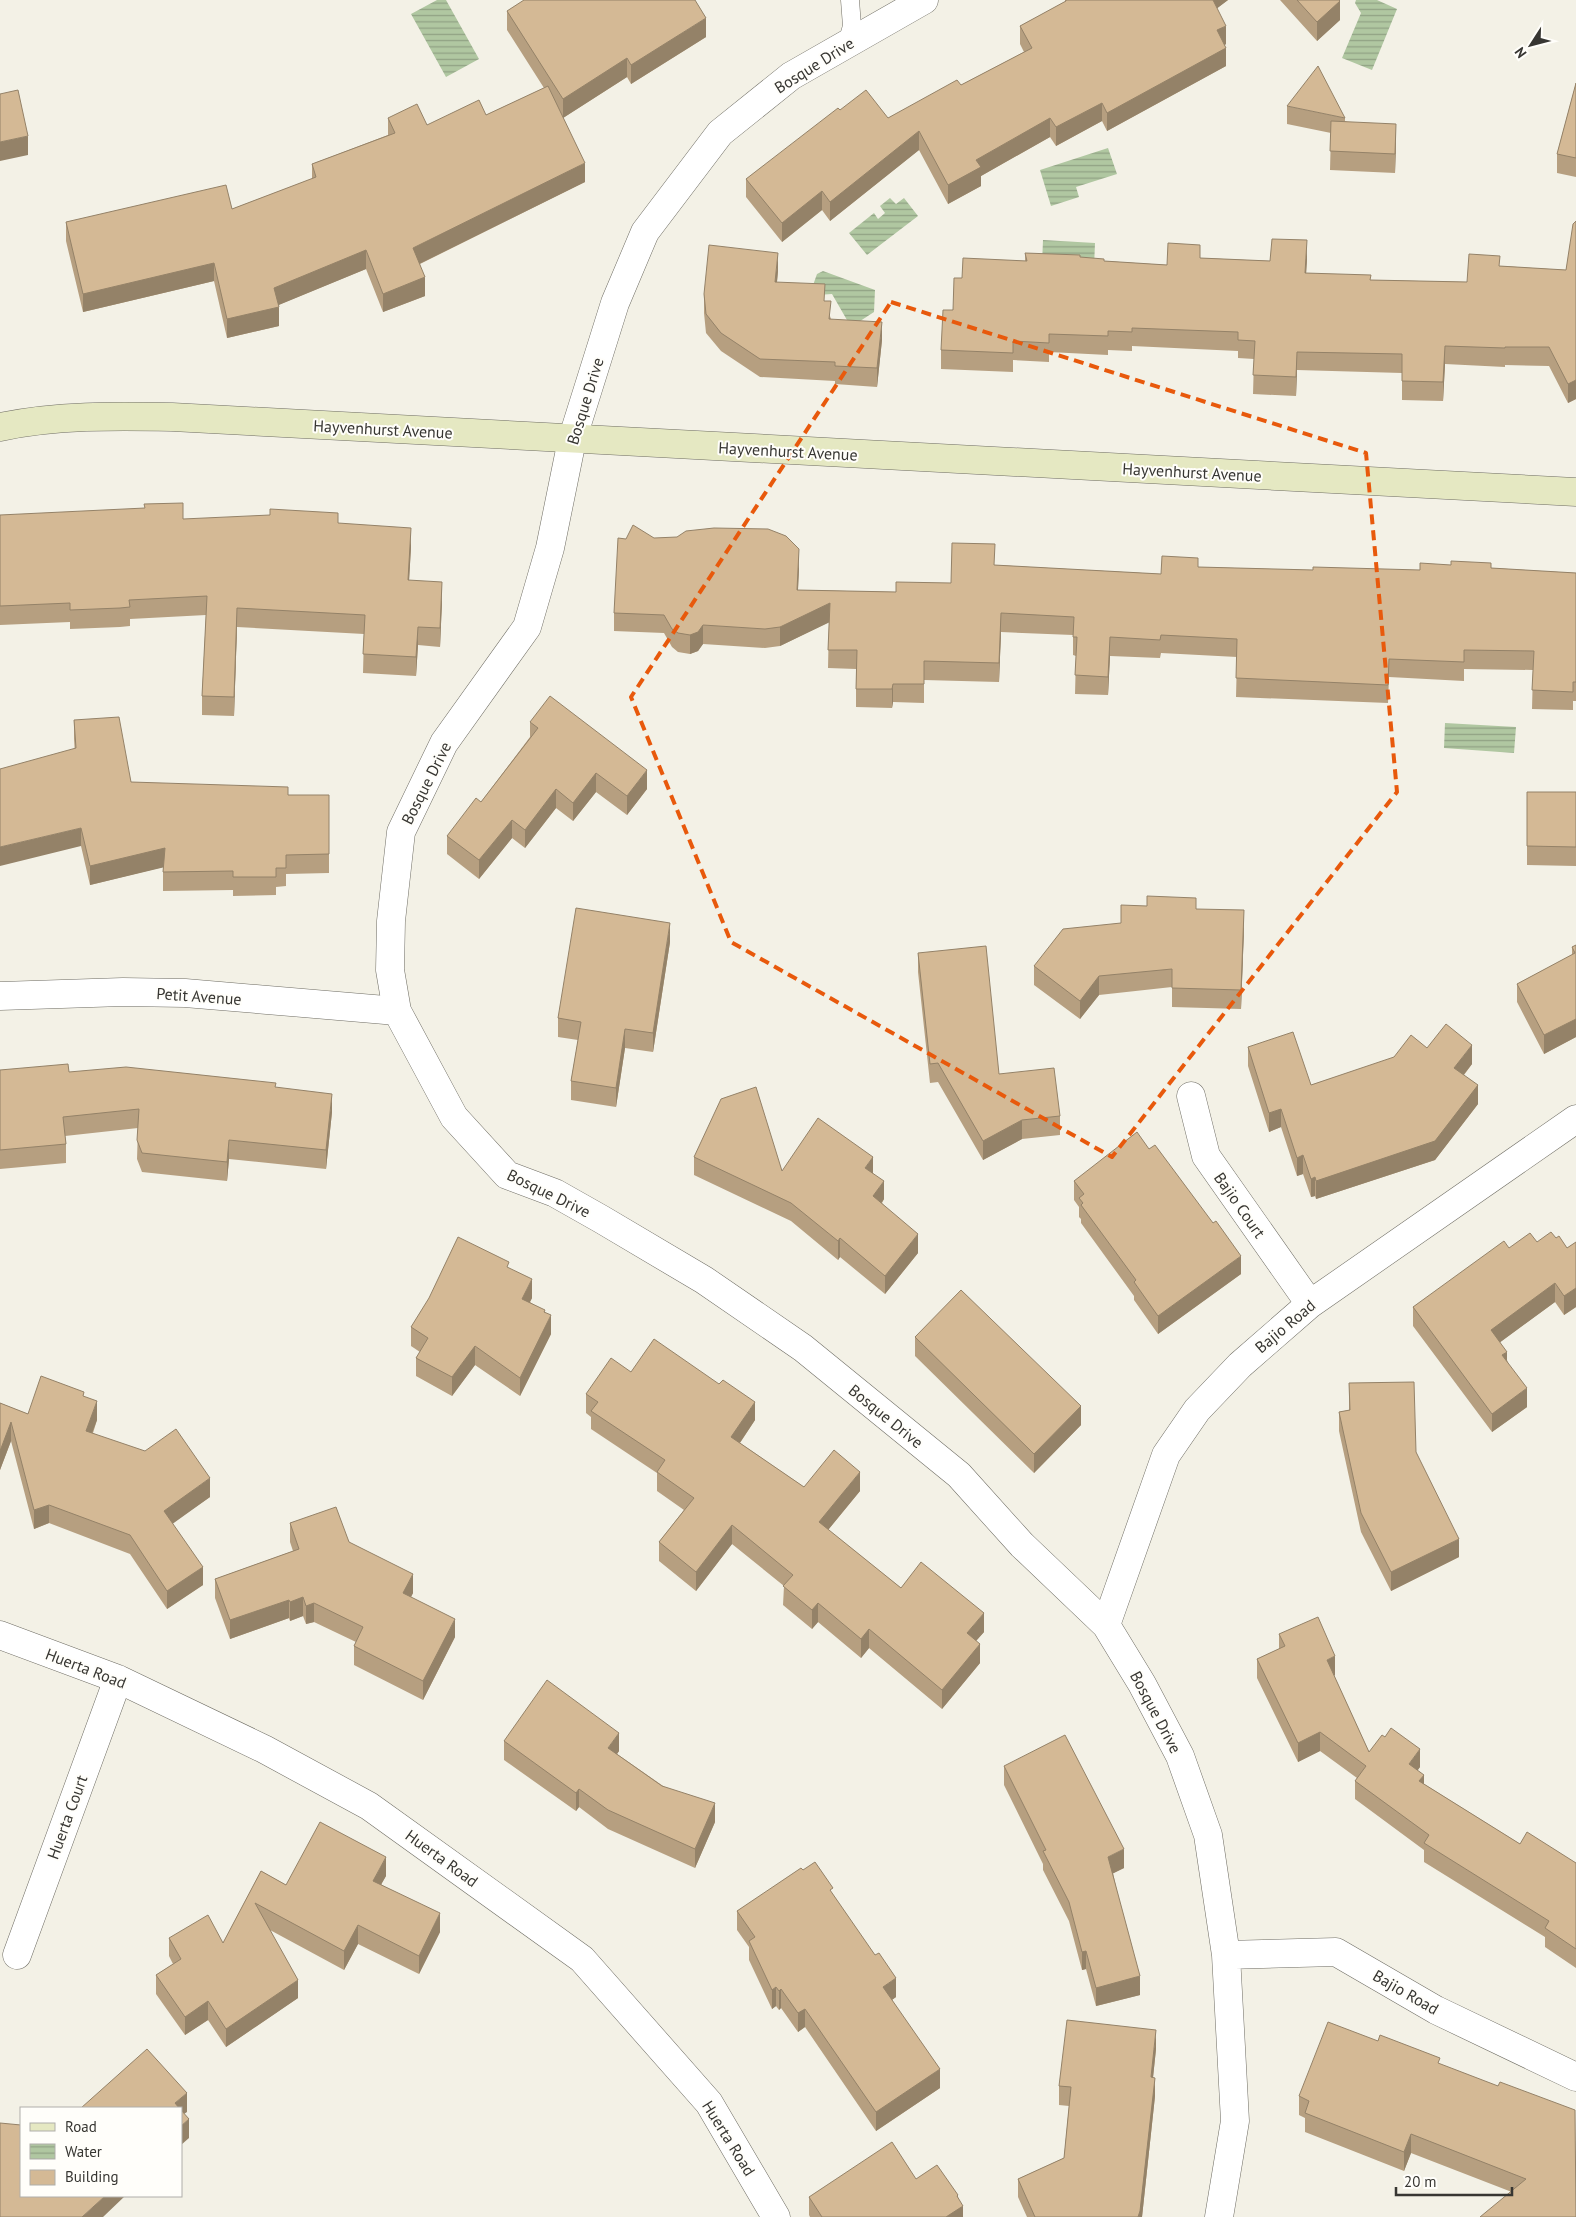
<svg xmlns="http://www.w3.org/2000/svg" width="1576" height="2217" font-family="'PT Sans',sans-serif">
<defs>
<pattern id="water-rules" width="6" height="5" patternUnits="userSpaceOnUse" patternTransform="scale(1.25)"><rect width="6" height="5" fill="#b0c7a1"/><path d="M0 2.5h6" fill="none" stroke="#90a284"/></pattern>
</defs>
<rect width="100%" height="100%" fill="#f3f1e6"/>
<path fill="url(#water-rules)" d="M437,0H446L479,59L446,77L411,14Z
M1356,0H1377L1397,9L1372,70L1342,58L1361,13L1355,3Z
M1108,148L1117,174L1076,187L1079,197L1051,206L1040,170Z
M890,198L896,204L904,198L918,216L867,255L849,233L874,213L878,219L885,213L880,206Z
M1043,240L1095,243L1094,268L1042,264Z
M823,271L875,290L874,312L851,327L832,294L817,295L812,288L817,274Z
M1445,723L1516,727L1514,753L1444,748Z"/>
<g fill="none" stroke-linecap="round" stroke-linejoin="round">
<g stroke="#6f6d64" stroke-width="19">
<path id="service" d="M847,44L852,26L850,0"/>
</g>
<g stroke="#6f6d64" stroke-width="29">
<path id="minor" d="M924,0L791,76L720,133L645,232L615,303L572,440L550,548L527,627L444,743L401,832L391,921L390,970L397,1011L454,1117L507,1175L555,1193L601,1219L704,1280L803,1348L959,1475L1022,1545L1106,1625L1142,1684L1180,1756L1208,1835L1226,1955L1235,2121L1219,2217
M0,996L123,992L185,993L397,1011
M1191,1096L1206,1156L1310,1304
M1106,1625L1166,1455L1197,1410L1240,1365L1310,1304L1576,1119
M0,1635L118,1679L264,1749L369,1806L582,1959L709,2103L776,2217
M17,1955L118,1679
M1226,1955L1336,1952L1436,2010L1576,2077"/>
</g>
<g stroke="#6f6d64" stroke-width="29">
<path id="secondary" d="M0,427C57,415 114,416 172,417L1576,492"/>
</g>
<use href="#service" stroke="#fff" stroke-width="18"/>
<use href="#minor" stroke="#fff" stroke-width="28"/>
<use href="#secondary" stroke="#e5e8c2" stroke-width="28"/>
</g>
<path fill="#b69f80" d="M1065,0H1228L1217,8L1226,44L1225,45L1226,66L1107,131L1102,121L1056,146L1050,137L981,176V186L948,204L919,150L830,221L822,210L782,242L746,197V179L840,110L888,118L961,85L1024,52L1020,44V26L1065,2Z
M1280,0H1339L1340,20L1317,41Z
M507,11L706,37L631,84L627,77L563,118L585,182L420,264L425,296L383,312L366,269L278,305L279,326L227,338L214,281L83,312L66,241V222L232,209L312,179V164L388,135V118L427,125L486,115L544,88L507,30Z
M1576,83V177L1557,173V154Z
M1287,106L1345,118V121L1396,143L1395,173L1330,170L1331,133L1287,124Z
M1576,221V399L1568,403L1549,366L1505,365V367L1445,364L1443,401L1402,400V373L1297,370L1296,396L1253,394L1254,359L1238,358V351L1132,346V351L1108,350V355L1049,352V362L1013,360V372L941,369V350L962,278L1025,261V253L1080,257L1104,261L1167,265L1200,258L1270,261L1307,259L1306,273L1371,280L1467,282L1500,266L1566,270Z
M778,271L777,282L825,301L831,319L882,340L877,387L835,384V381L760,377L721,351L706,333L704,313V294Z
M0,515L338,523L411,547L409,580L442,601L440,647L418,645L416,676L363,673L364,634L237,627L234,716L202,715V696L206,615L130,619V626L120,627L70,629V622L0,625Z
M654,538L799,568L798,590L896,592L951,583L995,565L1161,574L1198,567L1313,570H1420L1491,568L1576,573V701H1573V710L1532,709L1533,670L1464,669V681L1389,677L1388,703L1236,697L1237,657L1161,653L1160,658L1110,656L1108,695L1075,694L1076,656L1073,655V635L1001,632L999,682L924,680V703L893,702L892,708L856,707V669L828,668L829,622L780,646L765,648L703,644L698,651L690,654L678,652L672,647L664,633L614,631V613L626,539Z
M74,720L131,782L288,795H329V873L286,874V886L276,887V895L233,896V890L163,891V867L90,885L81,846L74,739Z
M530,722L647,789L627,815L596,792L573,821L556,808L525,848L512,838L479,879L447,854V836L481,802L530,737Z
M1527,792H1576V866L1527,865Z
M1196,909L1244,928L1241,1009L1172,1007V987L1099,995L1080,1019L1034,985V966L1121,923Z
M670,942L653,1052L625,1048L616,1107L571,1100V1081L578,1040L558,1037V1018Z
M1576,945V1037L1544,1054L1517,1002V984L1572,955V947Z
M918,953L999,1074L1060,1116V1135L1022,1139L983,1160L938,1082L930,1083L918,972Z
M1248,1047L1311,1085L1427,1048L1472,1064L1464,1075L1478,1104L1435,1160L1316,1199L1315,1196L1311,1197L1303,1174L1297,1176L1281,1127L1269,1132L1248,1066Z
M0,1070L69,1072L276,1088L332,1112L326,1169L229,1159L227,1181L142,1172L137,1159L138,1128L65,1136L66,1144V1163L0,1169Z
M1149,1149L1241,1274L1158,1334L1134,1300V1296L1081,1223V1219L1079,1217V1207L1074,1200V1181Z
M694,1157L782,1171L873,1173L884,1199L882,1203L918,1253L885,1294L840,1257L838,1260L791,1221L694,1175Z
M1556,1238L1567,1248L1576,1242V1307L1564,1315L1555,1302L1500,1342L1507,1360L1527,1407L1492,1432L1413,1326V1307L1509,1248Z
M509,1268L532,1298L530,1302L545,1313L551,1334L520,1396L475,1365L452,1396L416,1376V1358L420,1352L411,1346V1327Z
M915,1337L1081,1425L1034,1473L915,1356Z
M631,1372L755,1420L740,1443L804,1487L860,1491L828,1530L901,1588L984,1632L976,1641L980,1663L942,1709L869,1648L861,1658L818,1622L812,1629L783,1605L784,1586L732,1544L696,1591L659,1561V1542L684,1510L657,1491V1473L591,1429V1417L586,1413V1394Z
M1349,1383L1416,1452L1459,1557L1391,1591L1361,1532L1339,1431V1412L1349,1410Z
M84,1397L97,1420L93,1433L210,1497L172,1523L203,1585L167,1609L130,1554L49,1523L34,1529L11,1441L0,1470V1403L28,1414Z
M290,1523L349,1542L413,1593L411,1597L455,1637L423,1700L354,1665V1646L356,1642L314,1622L306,1624L303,1616L290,1621L289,1618L230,1639L215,1598V1579L293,1551L290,1542Z
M1279,1634L1335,1675L1334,1676L1369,1752L1420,1767L1417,1770L1424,1784L1520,1844L1576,1863V1968L1545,1947V1937L1424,1862V1850L1355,1799V1781L1357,1778L1320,1751L1298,1762L1257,1678V1659L1279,1649Z
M504,1741L619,1751L617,1754L715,1822L695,1868L608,1829L579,1807L576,1811L504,1760Z
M1004,1766L1124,1868L1113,1873L1140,1995L1096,2006L1086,1969L1082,1970L1069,1921L1043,1870V1864L1004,1785Z
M803,1870L833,1895L896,1997L892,2000L940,2088L876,2131L805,2027L798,2032L781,2008L779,2010L776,2006L772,2009L749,1960V1947L737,1930V1911Z
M261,1871L286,1885L386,1876L381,1884L440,1932L419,1974L358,1944L344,1970L270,1930L298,1998L226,2047L208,2020L185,2035L156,1994V1975L173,1964L169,1956V1938L223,1943Z
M1156,2049L1153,2078L1155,2096L1142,2217H1027L1018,2197V2179L1064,2158L1069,2106L1059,2105V2086Z
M1440,2064L1576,2217L1411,2153L1404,2171L1305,2132V2118L1299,2115V2096Z
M916,2179L958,2198L963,2217H810L809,2215V2197Z"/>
<path fill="#948268" d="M1211,0H1228L1211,13Z
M1340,1V20L1317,41V22Z
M706,18V37L631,84V65Z
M1226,26V44L1217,49V30Z
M1226,48V66L1107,131V113Z
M627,58V77L563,118V99Z
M1102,103V121L1056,146V127Z
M1050,118V137L981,176V186L948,204V185L976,160Z
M1396,124V143L1395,173V154Z
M919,131V150L830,221V202Z
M28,136V155L0,161V142Z
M585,163V182L413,267V248Z
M822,191V210L782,242V223Z
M1307,240V259L1305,292V273Z
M366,250V269L274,307V288Z
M778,253V271L775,301V282Z
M214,263V281L83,312V294Z
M425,277V296L383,312V294Z
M279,307V326L227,338V319Z
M882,322V340L877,387V368Z
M1445,346V364L1443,401V382Z
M1297,352V370L1296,396V377Z
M1576,380V399L1568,403V384Z
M411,528V547L408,599V580Z
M799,549V568L797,609V590Z
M442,582V601L440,647V628Z
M830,603V622L780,646V627Z
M237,608V627L234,716V697Z
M1001,613V632L999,682V663Z
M703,625V644L698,651L690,654V635Z
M418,627V645L416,676V657Z
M1110,637V656L1108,695V677Z
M893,684V702L892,708V689Z
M647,770V789L627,815V796Z
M596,773V792L573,821V803Z
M556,789V808L525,848V830Z
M512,820V838L479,879V860Z
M81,828V846L0,866V847Z
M165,848V867L90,885V866Z
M1244,910V928L1241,1009V990Z
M670,923V942L653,1052V1033Z
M1099,976V995L1080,1019V1001Z
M1576,1019V1037L1544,1054V1035Z
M625,1029V1048L616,1107V1088Z
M1472,1045V1064L1454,1087V1068Z
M1478,1085V1104L1435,1160L1316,1199V1181Z
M332,1094V1112L326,1169V1150Z
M1281,1109V1127L1269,1132V1113Z
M1022,1120V1139L983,1160V1141Z
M229,1140V1159L227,1181V1162Z
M1303,1155V1174L1297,1176V1158Z
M873,1157V1175L865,1168Z
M1315,1177V1196L1311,1197V1179Z
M884,1181V1199L873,1215V1196Z
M918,1234V1253L885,1294V1276Z
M840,1238V1257L838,1260V1241Z
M1241,1256V1274L1158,1334V1316Z
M532,1279V1298L522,1317V1299Z
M1555,1283V1302L1491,1349V1330Z
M1576,1288V1307L1564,1315V1296Z
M545,1310V1327L551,1315V1334L520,1396V1378Z
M475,1346V1365L452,1396V1377Z
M1507,1352V1370L1502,1355Z
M1527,1388V1407L1492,1432V1414Z
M97,1401V1420L86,1449V1431Z
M755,1402V1420L731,1456V1437Z
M1081,1406V1425L1034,1473V1454Z
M11,1422V1441L0,1470V1451Z
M860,1472V1491L819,1541V1522Z
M210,1478V1497L164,1530V1511Z
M49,1505V1523L34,1529V1510Z
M732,1525V1544L696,1591V1572Z
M1459,1539V1557L1391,1591V1572Z
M203,1567V1585L167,1609V1591Z
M413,1574V1593L403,1612V1593Z
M303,1597V1616L290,1621V1602Z
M289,1600V1618L230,1639V1620Z
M314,1603V1622L306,1624V1606Z
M818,1603V1622L812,1629V1610Z
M984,1613V1632L967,1651V1633Z
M455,1619V1637L423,1700V1681Z
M869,1629V1648L861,1658V1639Z
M980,1644V1663L942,1709V1690Z
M1335,1656V1675L1327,1679V1660Z
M1320,1732V1751L1298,1762V1743Z
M619,1733V1751L608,1767V1748Z
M1420,1749V1767L1409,1783V1764Z
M1424,1775V1794L1419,1781Z
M579,1789V1807L576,1811V1793Z
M715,1803V1822L695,1868V1849Z
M1124,1849V1868L1108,1876V1857Z
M386,1857V1876L373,1899V1881Z
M440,1913V1932L419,1974V1956Z
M358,1925V1944L344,1970V1951Z
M1086,1951V1969L1082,1970V1952Z
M1140,1976V1995L1096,2006V1988Z
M896,1978V1997L883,2006V1987Z
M298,1980V1998L226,2047V2029Z
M776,1987V2006L772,2009V1990Z
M781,1989V2008L779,2010V1991Z
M208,2001V2020L185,2035V2017Z
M805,2009V2027L798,2032V2013Z
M1156,2030V2049L1151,2096V2077Z
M940,2069V2088L876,2131V2112Z
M1155,2078V2096L1142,2217H1138Z
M187,2093V2112L181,2116V2108H175V2103Z
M189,2119V2138L181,2145V2126Z
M1411,2134V2153L1404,2171V2152Z
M958,2195V2209L963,2206V2217H946L957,2196Z
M105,2196H125L103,2217H82Z"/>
<path fill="#d4b995" stroke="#948268" d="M524,0H695L706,18L631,65L627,58L563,99L507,11Z
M1066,0H1213L1226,26L1217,30L1226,48L1107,113L1102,103L1056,127L1050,118L976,160L981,167L948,185L919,131L830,202L822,191L782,223L746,179L838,108L840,110L866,90L888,118L957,80L961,85L1032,48L1020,26L1066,1Z
M1297,0H1339L1340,1L1317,22Z
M1318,66L1345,118L1287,106Z
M1576,83V158L1557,154Z
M548,86L585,163L413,248L425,277L383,294L366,250L274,288L279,307L227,319L214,263L83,294L66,222L226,185L232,209L316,177L312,164L395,133L388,118L417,104L427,125L479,100L486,115Z
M18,90L28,136L0,142V94Z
M1331,121L1396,124L1395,154L1330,151Z
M1576,221V380L1568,384L1549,347H1505V348L1445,346L1443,382L1402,381V354L1297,352L1296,377L1253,375L1255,341L1238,340V332L1132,328V332L1108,331V336L1049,334V343L1013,341V353L941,350L943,310H953L954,278H962L963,258L1027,261L1025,253L1080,255V257L1104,259V261L1167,265L1168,243L1200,245V258L1270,261L1272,239L1307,240L1305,273L1371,275L1370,280L1467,282L1469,254L1500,256L1499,266L1566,270L1573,224Z
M709,245L778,253L775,282L825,284L824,301H831L829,319L882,322L877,368L835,366V362L760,359L721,333L706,314L704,294Z
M183,503V519L270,515V509L338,513V523L411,528L408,580L442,582L440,628L418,627L416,657L363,654L365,615L237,608L234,697L202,696L207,596L129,600L130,607L120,608L70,610V603L0,606V515L145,508L144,504Z
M633,525L654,538L677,537L686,531L714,528L768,529L786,536L799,549L797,590L896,592V582L951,583L952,543L995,544L994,565L1161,574L1162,556L1198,558V567L1313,570V567L1420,570V563L1451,565V561L1491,563V568L1576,573V682H1573V692L1532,690L1534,651L1464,650V662L1389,659L1388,685L1236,678L1237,639L1161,635L1160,640L1110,637L1108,677L1075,675L1077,637H1073L1074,617L1001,613L999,663L924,661V684H893L892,689H856L857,650H828L830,603L780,627L765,629L703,625L698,632L690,635L678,633L672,629L664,615L614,613L618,538L626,539Z
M550,696L647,770L627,796L596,773L573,803L556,789L525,830L512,820L479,860L447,836L476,798L481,802L538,728L530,722Z
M119,717L131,782L288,787V795H329V854L286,855V868H276V877H233V871L163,872L165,848L90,866L81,828L0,847V769L76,748L74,720Z
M1527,792H1576V847L1527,846Z
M1147,896L1196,898V909L1244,910L1241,990L1172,988V969L1099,976L1080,1001L1034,966L1063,929L1121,923V905L1147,906Z
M576,908L670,923L653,1033L625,1029L616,1088L571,1081L581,1022L558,1018Z
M1576,945V1019L1544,1035L1517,984L1575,953L1572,947Z
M986,946L999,1074L1054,1068L1060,1116L1022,1120L983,1141L938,1063L930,1064L918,953Z
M1446,1024L1472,1045L1454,1068L1478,1085L1435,1141L1316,1181L1315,1177L1311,1179L1303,1155L1297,1158L1281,1109L1269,1113L1248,1047L1293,1032L1311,1085L1394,1057L1411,1035L1427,1048Z
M68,1064L69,1072L126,1067L276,1083L275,1087L332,1094L326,1150L229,1140L227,1162L142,1153L137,1140L139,1109L63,1117L66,1144L0,1150V1070Z
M756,1087L782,1171L818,1118L873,1157L865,1168L884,1181L873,1196L918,1234L885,1276L840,1238L838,1241L791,1203L694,1157L721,1099Z
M1137,1132L1149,1149L1155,1145L1213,1223L1216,1221L1241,1256L1158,1316L1134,1282L1136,1280L1081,1205L1083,1203L1079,1198L1084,1194L1074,1181Z
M1551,1232L1556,1238L1559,1236L1567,1248L1576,1242V1288L1564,1296L1555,1283L1491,1330L1507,1352L1502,1355L1527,1388L1492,1414L1413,1307L1504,1241L1509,1248L1530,1233L1537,1242Z
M458,1237L509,1262L507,1267L532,1279L522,1299L545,1310L544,1312L551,1315L520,1378L475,1346L452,1377L416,1358L428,1338L411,1327L429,1298Z
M961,1290L1081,1406L1034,1454L915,1337Z
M654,1339L719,1384L723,1380L755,1402L731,1437L804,1487L834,1450L860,1472L819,1522L901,1588L921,1562L984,1613L967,1633L980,1644L942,1690L869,1629L861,1639L818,1603L812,1610L783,1586L793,1575L732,1525L696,1572L659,1542L694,1498L657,1472L665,1460L591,1411L598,1402L586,1394L611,1358L631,1372Z
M41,1376L84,1392L83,1396L97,1401L86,1431L145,1451L176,1429L210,1478L164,1511L203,1567L167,1591L130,1535L49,1505L34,1510L11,1422L0,1451V1403L28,1414Z
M1414,1382L1416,1452L1459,1539L1391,1572L1361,1513L1339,1412L1350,1410L1349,1383Z
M336,1507L349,1542L413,1574L403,1593L455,1619L423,1681L354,1646L363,1627L314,1603L306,1606L303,1597L290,1602L289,1600L230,1620L215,1579L299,1549L290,1523Z
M1318,1617L1335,1656L1327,1660L1369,1752L1382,1735L1385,1737L1391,1728L1420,1749L1409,1764L1424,1775L1419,1781L1520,1844L1527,1832L1576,1863V1949L1545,1928L1549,1921L1424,1843L1429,1835L1355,1781L1366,1766L1320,1732L1298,1743L1257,1659L1285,1646L1279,1634Z
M547,1680L619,1733L608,1748L662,1786L715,1803L695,1849L608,1810L579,1789L576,1793L504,1741Z
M1065,1735L1124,1849L1108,1857L1140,1976L1096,1988L1086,1951L1082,1952L1069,1902L1043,1851L1046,1850L1004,1766Z
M320,1822L386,1857L373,1881L440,1913L419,1956L358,1925L344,1951L255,1903L298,1980L226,2029L208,2001L185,2017L156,1975L181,1959L169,1938L208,1915L223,1943L261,1871L286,1885Z
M815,1862L833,1888L830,1890L875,1955L879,1953L896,1978L883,1987L940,2069L876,2112L805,2009L798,2013L781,1989L779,1991L776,1987L772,1990L749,1941L755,1937L737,1911L801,1868L803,1870Z
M1067,2020L1156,2030L1151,2077L1155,2078L1140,2211L1138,2217H1035L1018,2179L1064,2158L1071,2087L1059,2086Z
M1328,2022L1378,2041L1380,2035L1440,2058L1438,2063L1498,2086L1500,2082L1575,2110L1576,2217H1480L1526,2179L1411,2134L1404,2152L1305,2113L1309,2101L1299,2096Z
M147,2049L187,2093L175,2103L179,2108H81Z
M181,2110L189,2119L181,2126Z
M0,2123L21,2125V2196H105L82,2217H0Z
M892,2142L916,2179L937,2165L958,2195L957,2196L963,2206L946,2217H822L809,2197Z"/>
<path fill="none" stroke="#e8590c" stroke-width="4" stroke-dasharray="10 6" stroke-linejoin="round" d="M891,302L1366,453L1397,792L1112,1157L731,942L631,697Z"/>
<g text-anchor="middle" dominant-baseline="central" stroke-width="4" stroke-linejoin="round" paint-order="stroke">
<g font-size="16" fill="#373632" stroke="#fffefa">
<text transform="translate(814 65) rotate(-32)">Bosque Drive</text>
<text transform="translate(585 401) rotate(-73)">Bosque Drive</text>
<text transform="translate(383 429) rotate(3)">Hayvenhurst Avenue</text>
<text transform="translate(788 451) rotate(3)">Hayvenhurst Avenue</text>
<text transform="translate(1192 472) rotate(3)">Hayvenhurst Avenue</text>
<text transform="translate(426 783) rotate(-63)">Bosque Drive</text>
<text transform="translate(199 996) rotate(4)">Petit Avenue</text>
<text transform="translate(549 1193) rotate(26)">Bosque Drive</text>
<text transform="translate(1240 1205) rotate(55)">Bajio Court</text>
<text transform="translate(1285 1326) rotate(-40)">Bajio Road</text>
<text transform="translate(886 1416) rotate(39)">Bosque Drive</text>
<text transform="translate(86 1668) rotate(21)">Huerta Road</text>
<text transform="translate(1156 1712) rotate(62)">Bosque Drive</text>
<text transform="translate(67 1817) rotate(-70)">Huerta Court</text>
<text transform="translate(442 1858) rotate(36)">Huerta Road</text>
<text transform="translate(1406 1992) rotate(30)">Bajio Road</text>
<text transform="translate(729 2138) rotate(58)">Huerta Road</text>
</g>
</g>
<rect x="20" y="2107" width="162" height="90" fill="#fffefa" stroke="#afaeaa"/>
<rect x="30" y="2123" width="25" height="8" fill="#e5e8c2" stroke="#afaeaa"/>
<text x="65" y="2132" font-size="15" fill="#373632">Road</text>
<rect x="30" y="2144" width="25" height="15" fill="url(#water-rules)" stroke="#afaeaa"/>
<text x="65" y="2157" font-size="15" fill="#373632">Water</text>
<rect x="30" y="2170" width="25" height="15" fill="#d4b995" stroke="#afaeaa"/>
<text x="65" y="2182" font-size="15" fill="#373632">Building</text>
<g transform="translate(1531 45) rotate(234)" stroke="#fffefa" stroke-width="4" paint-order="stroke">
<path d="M0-4L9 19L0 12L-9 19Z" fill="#373632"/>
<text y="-8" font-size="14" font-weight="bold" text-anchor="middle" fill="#373632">N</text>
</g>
<path d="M1396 2187v8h116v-8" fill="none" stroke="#373632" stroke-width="2.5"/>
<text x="1404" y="2187" font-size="15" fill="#373632" stroke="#fffefa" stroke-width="4" paint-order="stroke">20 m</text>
</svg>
